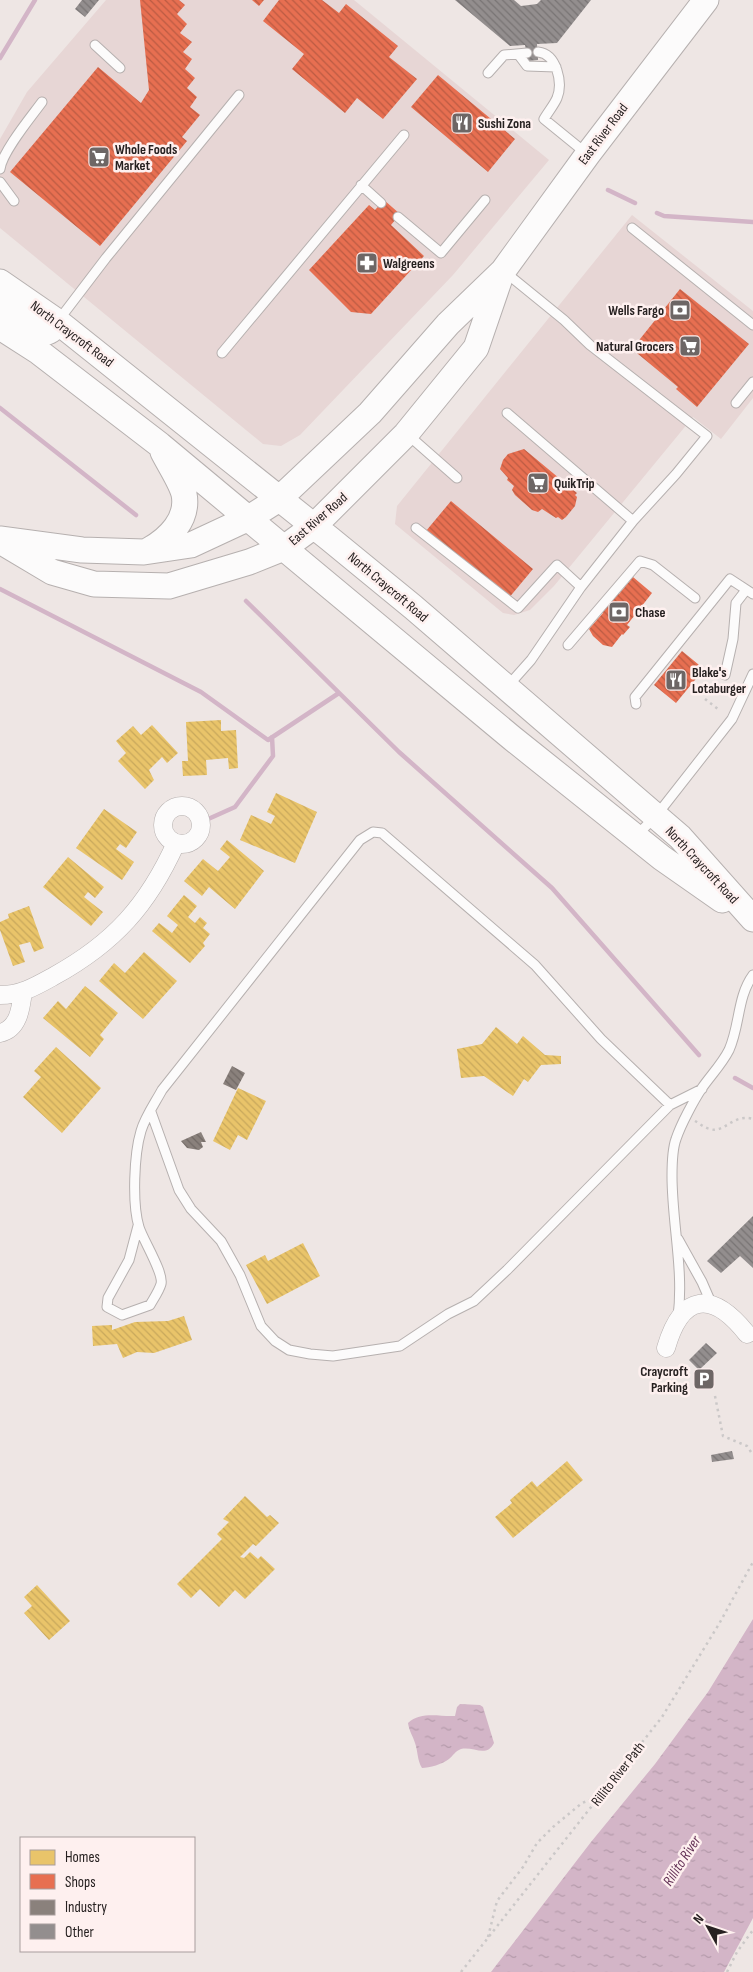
<svg xmlns="http://www.w3.org/2000/svg" width="753" height="1972" font-family="'Sofia Sans Condensed',sans-serif">
<defs>
<pattern id="water-ripples" width="26" height="14" patternUnits="userSpaceOnUse" patternTransform="scale(1.25)"><rect width="26" height="14" fill="#d3b5c7"/><path d="M2 4q2-2 4 0t4 0M15 11q2-2 4 0t4 0" fill="none" stroke="#b59bab"/></pattern>
<pattern id="homes-back-hatch" width="6" height="6" patternUnits="userSpaceOnUse" patternTransform="scale(1.25)"><rect width="6" height="6" fill="#e9c46a"/><path d="M-1 5l2 2M0 0l6 6M5-1l2 2" fill="none" stroke="#c8a85c"/></pattern>
<pattern id="shops-back-hatch" width="6" height="6" patternUnits="userSpaceOnUse" patternTransform="scale(1.25)"><rect width="6" height="6" fill="#e76f51"/><path d="M-1 5l2 2M0 0l6 6M5-1l2 2" fill="none" stroke="#bb5b43"/></pattern>
<pattern id="industry-back-hatch" width="6" height="6" patternUnits="userSpaceOnUse" patternTransform="scale(1.25)"><rect width="6" height="6" fill="#8a817c"/><path d="M-1 5l2 2M0 0l6 6M5-1l2 2" fill="none" stroke="#716965"/></pattern>
<pattern id="building-back-hatch" width="6" height="6" patternUnits="userSpaceOnUse" patternTransform="scale(1.25)"><rect width="6" height="6" fill="#938e8e"/><path d="M-1 5l2 2M0 0l6 6M5-1l2 2" fill="none" stroke="#787474"/></pattern>
</defs>
<rect width="100%" height="100%" fill="#eee6e4"/>
<path fill="#e7d6d5" d="M106,0H354L549,160L453,275L300,435L281,446L263,444L0,228V139L27,92Z
M632,215L753,311V398L721,439L693,417L554,586L530,610L514,615L503,613L395,524L397,506Z"/>
<path fill="url(#water-ripples)" d="M753,1619V1918L724,1972H491L591,1842L655,1764L708,1692Z
M460,1704L480,1705L483,1707L494,1743C487,1758 473,1746 461,1749C455,1751 453,1756 449,1759C443,1764 429,1768 422,1768C417,1760 418,1751 415,1743C413,1736 409,1731 408,1723C421,1711 440,1717 455,1716L457,1707Z"/>
<path fill="url(#homes-back-hatch)" d="M221,720V731L236,730L238,768L229,769L228,758L206,760L207,775L183,776L182,761H188L186,722Z
M152,725L178,753L167,763L162,757L149,770L154,780L145,789L118,761L126,753L116,741L133,726L141,735Z
M276,793L317,812L295,863L240,840L251,815L271,824L275,816L267,812Z
M104,809L137,832L126,848L120,844L116,849L134,862L122,880L76,848Z
M227,840L264,871L235,909L209,887L202,896L184,881L203,859L218,871L230,857L220,849Z
M68,857L104,887L95,898L88,892L84,897L103,912L91,926L43,887Z
M184,895L197,906L188,917L195,923L200,917L207,923L203,928L210,934L203,943L205,946L190,963L152,931L159,923L172,933L178,925L167,916Z
M29,906L44,948L34,952L30,942L19,945L25,962L13,966L0,930V922L9,918L8,914Z
M144,952L177,981L143,1019L99,981L114,963L125,973Z
M85,986L118,1013L100,1035L104,1039L90,1057L43,1018L58,1001L66,1009Z
M496,1027L517,1044L523,1036L545,1055L561,1056V1064L541,1065L528,1082L524,1079L513,1096L484,1076L461,1078L457,1049L482,1044Z
M56,1047L101,1088L62,1133L23,1097L41,1077L34,1071Z
M238,1088L266,1101L247,1140L238,1135L230,1150L213,1141Z
M303,1243L320,1276L267,1304L246,1265L265,1255L268,1261Z
M184,1316L192,1340L154,1353L137,1352L123,1358L117,1344L93,1346L92,1326L112,1325V1330L135,1322L168,1321Z
M567,1461L583,1480L513,1538L495,1517L512,1503L510,1500L532,1481L537,1487Z
M245,1496L267,1517L270,1515L279,1523L256,1546L253,1544L240,1557L244,1558L250,1552L258,1559L261,1556L275,1569L245,1599L235,1590L219,1607L200,1589L191,1598L177,1584L222,1539L217,1534L229,1522L223,1519Z
M37,1585L70,1621L49,1640L24,1613L32,1606L24,1597Z"/>
<path fill="url(#shops-back-hatch)" d="M140,0H179L185,5L177,14L187,24L180,33L192,42L183,52L192,59L185,69L195,78L187,88L197,97L190,107L200,115L182,137L187,141L100,246L10,172L98,67L141,103L149,90Z
M252,0H264L259,6Z
M279,0H322L339,13L346,4L398,46L389,57L417,79L383,119L357,98L345,113L292,69L304,54L263,21Z
M438,75L515,139L488,172L411,107Z
M384,200L400,214L391,225L424,256L371,314L351,312L309,270L369,205L375,210Z
M680,289L749,344L697,407L676,389L678,387L632,349Z
M524,449L577,493L575,495L577,497L575,506L566,517L562,520L558,517L556,518L542,509L538,512L532,510L515,495L512,490L514,486L507,480L508,478L500,469L503,460L508,454Z
M451,501L533,569L508,599L426,531Z
M633,577L652,593L627,625L630,627L623,635L622,634L612,647L603,645L593,636L589,629L603,613L601,612L606,605L618,593L619,594Z
M682,651L704,669L676,703L654,685Z"/>
<path fill="url(#industry-back-hatch)" d="M232,1066L245,1073L236,1090L223,1084Z
M201,1132L206,1142H201L203,1147L199,1150L187,1148L181,1141Z"/>
<g fill="none" stroke-linecap="round" stroke-linejoin="round">
<path stroke="#d3b5c7" stroke-width="4.5" d="M0,58L35,0
M608,190L635,203
M657,213L664,216L753,222
M0,408L136,515
M0,589L201,692L268,740L339,693
M246,601L399,752L552,888L699,1055
M206,820L235,807L273,756L272,737
M735,1078L753,1088"/>
</g>
<path fill="url(#building-back-hatch)" d="M82,0H99L85,17L75,9Z
M455,0H514L521,6L537,4L541,0H591L557,43L537,44L538,60L528,61L525,45L510,46Z
M753,1216V1268L740,1256L721,1273L707,1261Z
M706,1343L717,1353L699,1370L689,1360Z
M732,1451L734,1459L712,1462L711,1455Z"/>
<g fill="none" stroke-linecap="round" stroke-linejoin="round">
<g stroke="#b6b0af" stroke-width="11">
<path id="lane" d="M95,45L120,68
M538,52C557,54 563,83 557,98C554,105 548,112 544,119L587,154
M518,54L527,66L556,67
M488,73L504,55L527,53
M0,169C2,152 31,117 42,102
M0,182L14,201
M361,185L381,203
M398,217L441,253L485,200
M632,228L753,325
M505,272L564,320L590,345L707,436L676,474L633,521
M58,321L106,258L239,95
M222,353L404,135
M736,403L753,382
M507,413L633,521L581,587L531,660L507,687
M407,434L457,478
M416,528L518,608L557,565L581,587
M568,645L640,561L653,565L695,598
M725,675L733,639L736,603L746,590
M636,704L635,697L730,579L753,594
M637,835L656,816L732,719L753,674
M151,1112L179,1190L191,1209L221,1241L240,1275L261,1326L275,1341L289,1350L310,1354L333,1356L400,1346L448,1314L474,1301L507,1270L670,1105L702,1089
M138,1226L129,1260L108,1298L107,1307L122,1315L150,1305C154,1298 159,1291 161,1284C164,1273 143,1240 139,1227C132,1204 134,1154 141,1131C145,1117 155,1103 162,1090L360,840L373,832L382,833L535,965L601,1039L670,1105
M678,1239L702,1282L712,1305
M678,1317C684,1270 672,1223 672,1176C672,1164 672,1150 676,1139C681,1124 694,1100 702,1088C711,1075 722,1064 729,1050C740,1026 737,997 753,975"/>
</g>
<g stroke="#b6b0af" stroke-width="19">
<path id="street" d="M163 825a19 19 0 1 1 38 0a19 19 0 1 1-38 0Z
M0,995C21,995 36,986 54,976C114,943 148,905 176,843
M0,1033C19,1029 21,1007 23,991
M666,1348C682,1293 712,1290 747,1334"/>
</g>
<g stroke="#b6b0af" stroke-width="27">
<path id="secondary" d="M0,282L58,322L330,539L413,607L680,837L753,919
M0,305L40,332C49,334 53,329 58,322
M0,327L39,352L160,445L512,738L662,858L722,900
M0,539L82,550L144,552L191,545L249,518L279,499L370,413L448,324L503,271L588,154L706,0
M5,544L52,572L94,584L169,586L249,562L284,548L314,526L406,434L476,348L501,275
M149,550C169,539 189,519 184,494C181,482 169,464 163,452"/>
</g>
<path stroke="#cbc8c8" stroke-width="2.5" stroke-dasharray="2.5 4" stroke-linecap="butt" d="M705,699L718,709
M695,1121C700,1124 705,1128 710,1129C724,1134 733,1113 753,1119
M715,1396L723,1436L747,1446L753,1455
M488,1937L497,1901L523,1867L537,1843L553,1827L582,1803L600,1796
M461,1972L662,1717L719,1624L753,1562
M727,1972L737,1952L753,1930"/>
<use href="#lane" stroke="#fcfbfb" stroke-width="9"/>
<use href="#street" stroke="#fcfbfb" stroke-width="18"/>
<use href="#secondary" stroke="#fcfbfb" stroke-width="25"/>
</g>
<defs>
<g id="restaurant-square" transform="scale(1.125)"><rect x="-9" y="-9" width="18" height="18" rx="4" fill="#6d6665" stroke="#fef0ef"/><path d="M-5-6h1v4h1v-4h1v4h1v-4h1v5L-1.5 .5V6h-2V.5L-5-1ZM5-6V6H3V1.5H1.5Q1.5-4 5-6Z" fill="#fff"/></g>
<g id="supermarket-square" transform="scale(1.125)"><rect x="-9" y="-9" width="18" height="18" rx="4" fill="#6d6665" stroke="#fef0ef"/><path d="M-6-5.5h2.5l.6 2H6L4.5 2H-2.5L-4.4-4H-6ZM-1.5 3.2a1.3 1.3 0 1 0 .1 0ZM3 3.2a1.3 1.3 0 1 0 .1 0Z" fill="#fff"/></g>
<g id="pharmacy-square" transform="scale(1.125)"><rect x="-9" y="-9" width="18" height="18" rx="4" fill="#6d6665" stroke="#fef0ef"/><path d="M-2-6h4v4h4v4h-4v4h-4v-4h-4v-4h4Z" fill="#fff"/></g>
<g id="bank-square" transform="scale(1.125)"><rect x="-9" y="-9" width="18" height="18" rx="4" fill="#6d6665" stroke="#fef0ef"/><path d="M-6-4H6V4H-6ZM0-2.3a2.3 2.3 0 1 0 0 4.6a2.3 2.3 0 1 0 0-4.6Z" fill="#fff"/></g>
<g id="parking-square" transform="scale(1.125)"><rect x="-9" y="-9" width="18" height="18" rx="4" fill="#6d6665" stroke="#fef0ef"/><path d="M-3.5-5.5H1a3.5 3.5 0 0 1 0 7H-1V5.5H-3.5ZM-1-3.4V-.6H.8a1.4 1.4 0 0 0 0-2.8Z" fill="#fff"/></g>
</defs>
<g fill-rule="evenodd">
<use href="#restaurant-square" x="462" y="123"/>
<use href="#supermarket-square" x="99" y="157"/>
<use href="#pharmacy-square" x="367" y="263"/>
<use href="#bank-square" x="680" y="310"/>
<use href="#supermarket-square" x="690" y="346"/>
<use href="#supermarket-square" x="538" y="483"/>
<use href="#bank-square" x="619" y="612"/>
<use href="#restaurant-square" x="676" y="680"/>
<use href="#parking-square" x="704" y="1379"/>
</g>
<g text-anchor="middle" dominant-baseline="central" stroke-width="5" stroke-linejoin="round" paint-order="stroke">
<g font-size="14" font-weight="bold" fill="#272121" stroke="#fef0ef" text-anchor="start">
<text x="478" y="123">Sushi Zona</text>
<text x="115" y="149">Whole Foods<tspan x="115" dy="16">Market</tspan></text>
<text x="383" y="263">Walgreens</text>
<text x="664" y="310" text-anchor="end">Wells Fargo</text>
<text x="674" y="346" text-anchor="end">Natural Grocers</text>
<text x="554" y="483">QuikTrip</text>
<text x="635" y="612">Chase</text>
<text x="692" y="672">Blake's<tspan x="692" dy="16">Lotaburger</tspan></text>
<text x="688" y="1371" text-anchor="end">Craycroft<tspan x="688" dy="16">Parking</tspan></text>
</g>
<g font-size="14" fill="#272121" stroke="#fef0ef">
<text transform="translate(603 134) rotate(-53)">East River Road</text>
<text transform="translate(72 334) rotate(37)">North Craycroft Road</text>
<text transform="translate(318 519) rotate(-41)">East River Road</text>
<text transform="translate(388 587) rotate(40)">North Craycroft Road</text>
<text transform="translate(702 865) rotate(47)">North Craycroft Road</text>
<text transform="translate(618 1774) rotate(-52)">Rillito River Path</text>
</g>
<g font-size="15" font-style="italic" fill="#643257" stroke="#fef0ef">
<text transform="translate(682 1861) rotate(-57)">Rillito River</text>
</g>
</g>
<rect x="20" y="1837" width="175" height="115" fill="#fef0ef" stroke="#a89d9d"/>
<rect x="30" y="1850" width="25" height="15" fill="#e9c46a" stroke="#a89d9d"/>
<text x="65" y="1862" font-size="15" fill="#272121">Homes</text>
<rect x="30" y="1874" width="25" height="15" fill="#e76f51" stroke="#a89d9d"/>
<text x="65" y="1887" font-size="15" fill="#272121">Shops</text>
<rect x="30" y="1900" width="25" height="15" fill="#8a817c" stroke="#a89d9d"/>
<text x="65" y="1912" font-size="15" fill="#272121">Industry</text>
<rect x="30" y="1924" width="25" height="15" fill="#938e8e" stroke="#a89d9d"/>
<text x="65" y="1937" font-size="15" fill="#272121">Other</text>
<g transform="translate(708 1927) rotate(310)" stroke="#fef0ef" stroke-width="4" paint-order="stroke">
<path d="M0-4L9 19L0 12L-9 19Z" fill="#272121"/>
<text y="-8" font-size="14" font-weight="bold" text-anchor="middle" fill="#272121">N</text>
</g>
</svg>
